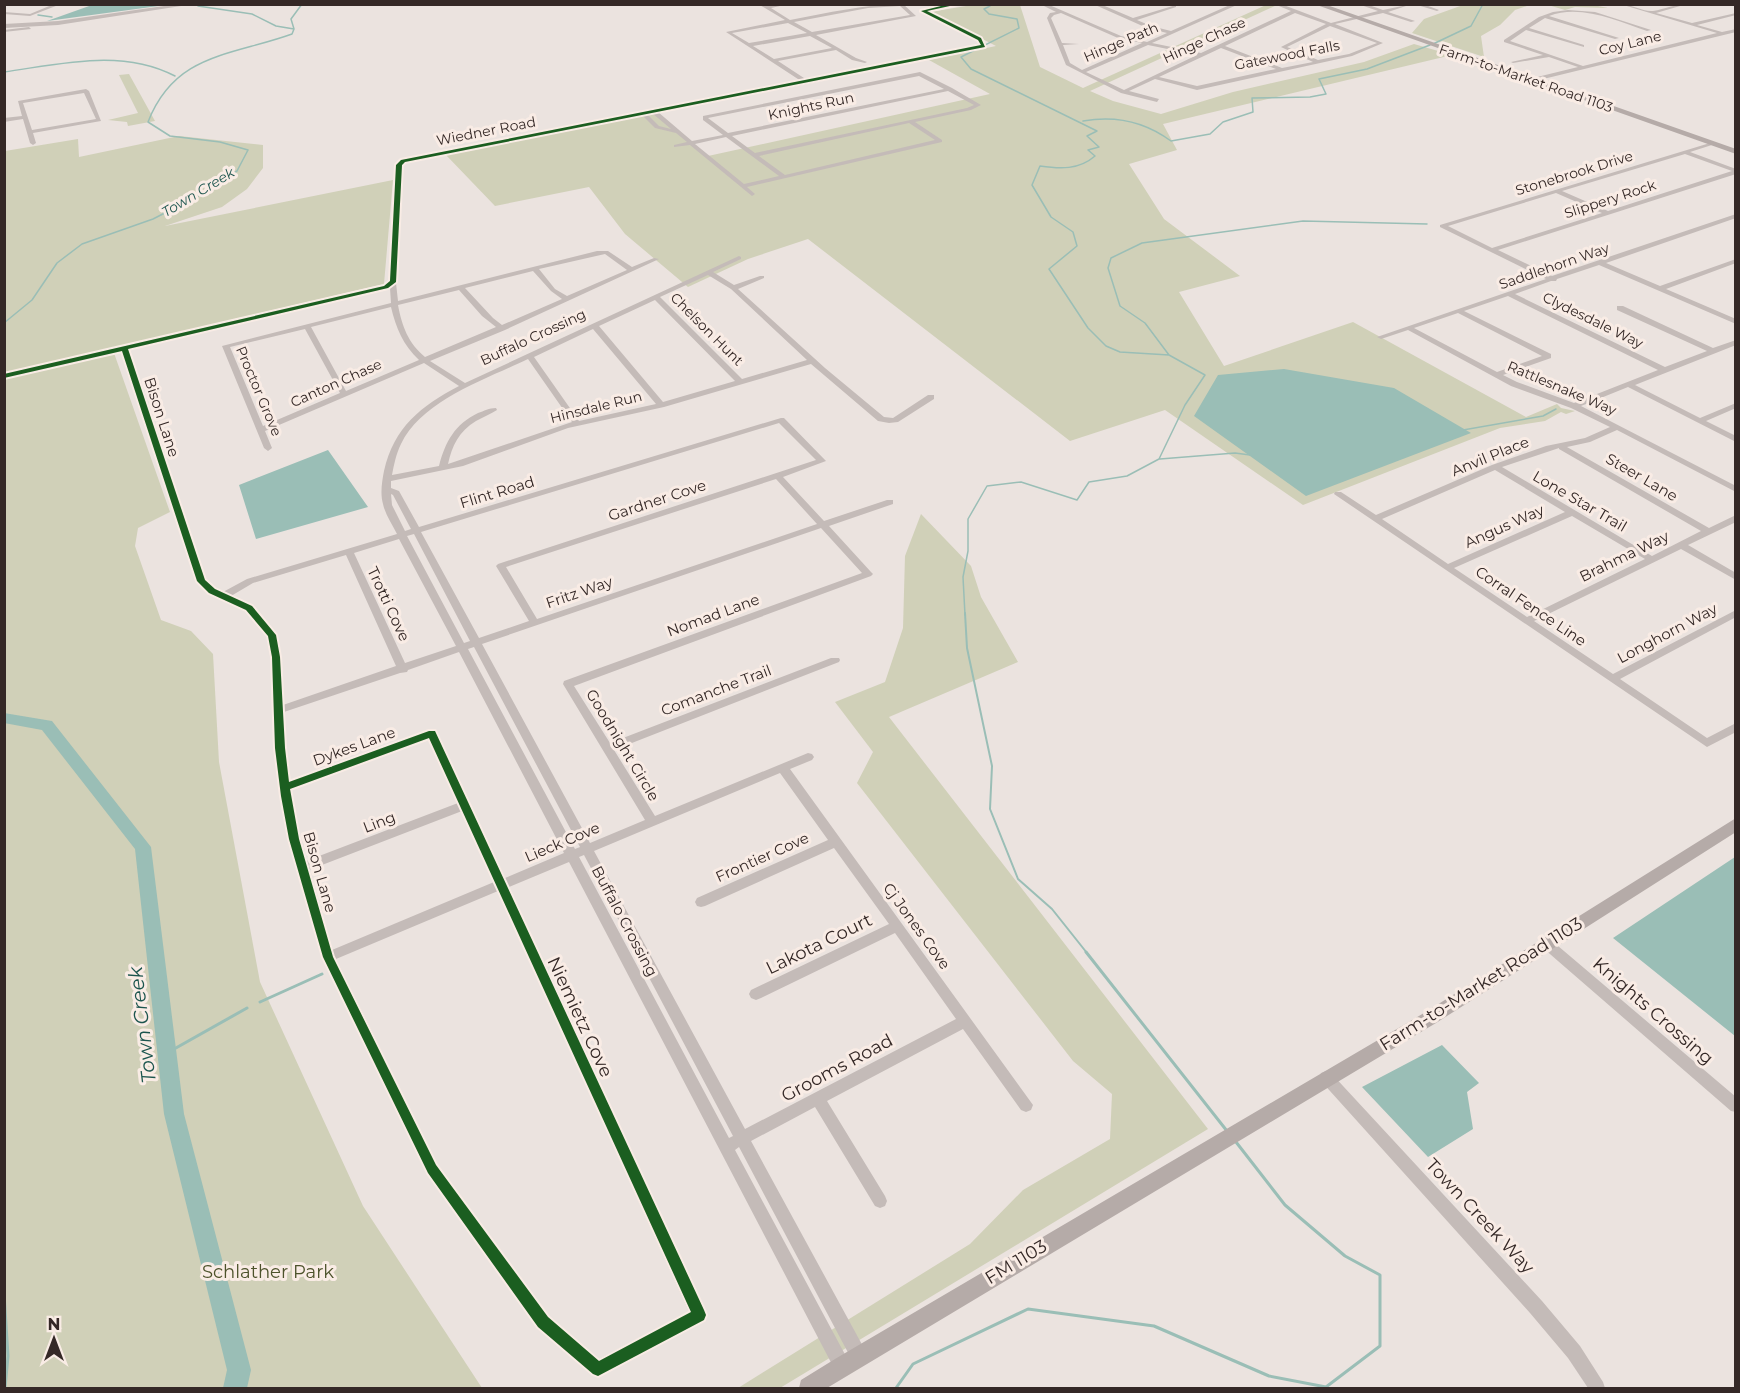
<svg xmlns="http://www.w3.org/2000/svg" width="1740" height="1393" font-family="Montserrat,sans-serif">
<rect width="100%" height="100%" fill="#ebe3df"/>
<path fill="#d0d0b8" d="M972,5H1020L1040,67L1083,88L1266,5H1277L1090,91L1113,101L1161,114L1233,92L1364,62L1414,44L1452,55L1163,124L1177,150L1129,164L1164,219L1240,276L1179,292L1224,366L1353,322L1526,417L1557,404L1561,408L1575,411L1566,414L1561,412L1545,421L1500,428L1303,505L1165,410L1070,441L808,239L748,259L688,287L625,234L589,187L495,206L446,155L658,113L708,156L990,94L929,60L996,46L930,12Z
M1593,5L1608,8L1575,7L1565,10L1548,5H1530L1515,10L1500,25L1481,36L1484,57L1412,33L1424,19L1463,5Z
M129,74L155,121L128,126L127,122L108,120L138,113L119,75Z
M179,136L263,145V168L247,189L222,207L165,226L393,180L384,284L5,373V151L78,139L79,157Z
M114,353L170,512L138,528L135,546L161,620L191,631L213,654L219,762L260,982L363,1206L482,1388H5L4,379Z
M921,514L971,566L981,597L1018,662L889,717L1208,1129L780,1388H738L970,1244L1023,1190L1110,1139L1112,1094L1073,1061L857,783L873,752L835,702L885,682L903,628L905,556Z"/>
<path fill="#9abeb6" d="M92,5V4L166,5L47,21Z
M1284,369L1394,388L1471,433L1306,496L1194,416L1218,375Z
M328,450L368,507L256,539L239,485Z
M1735,857V1036L1613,938Z
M1442,1045L1479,1083L1467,1092L1473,1129L1428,1157L1362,1087Z"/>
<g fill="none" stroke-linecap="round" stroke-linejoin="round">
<path stroke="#9abeb6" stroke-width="1.5" d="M198,6L252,14L276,26L294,29
M38,15L52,17
M1433,44L1471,26L1483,4
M4,72C61,64 122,48 175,76
M1083,121C1116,115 1144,121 1171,141L1210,134L1223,122L1253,112L1252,98L1310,97L1326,94L1319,79L1367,69L1430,45
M4,323L32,300L57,263L82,244L153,219L198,196L237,171L248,150L220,142L170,136L148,122C175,53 231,56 292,34L294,29L291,19L302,4
M1169,355L1145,323L1120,306L1108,268L1111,258L1142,243L1303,221L1427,224
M1463,430L1543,416L1556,409
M1160,459L1235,453L1250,455
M965,615L963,577L968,551V519L987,486L1021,482L1077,500L1089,482L1127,476L1159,459L1185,405L1205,375L1169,355L1120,352L1106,346L1088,328L1049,269L1077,246L1073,232L1051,217L1032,185L1040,166C1060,169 1079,170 1095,156L1088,150L1099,147L1087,136L1097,131L971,69L961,57L1019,28L1017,19L989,14L984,9L990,6L988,4"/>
<path stroke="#9abeb6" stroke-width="2" d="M965,613L967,648L992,766L990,809L1018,879L1052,909L1087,953"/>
<path stroke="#9abeb6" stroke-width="3" d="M1086,952L1227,1131
M260,1002L322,974
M167,1053L247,1008
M4,1293L8,1356L5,1388
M896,1388L913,1364L1028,1309L1154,1326L1269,1376L1326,1387L1380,1346V1275L1345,1256L1285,1205L1236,1142"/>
<path fill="#9abeb6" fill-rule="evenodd" d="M4,713L52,721L151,847L184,1114L251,1370L247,1388H223L227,1370L164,1114L135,849L42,730L4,723Z"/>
<path fill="#c4bbb8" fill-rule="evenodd" d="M54,4H61L30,16L4,14V12L30,14Z
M758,4L767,6L789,4L771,8L790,20C828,13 865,4 903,4L916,16L816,35L856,58L867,62L865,63L852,60L836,50L778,61L807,80L981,45L978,40L921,11L948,4H959L927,11L982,38L986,46L807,84L658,112L692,141L723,135L703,120V116L920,72L952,88L981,105L971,110L915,122L942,140V142L747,187L755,194L752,196L690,145L674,147V145L687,142L676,133L655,128L642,115L405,162L402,165L396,283L398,301L597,251H608L632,267L654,258L659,259L505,330L430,361L465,383L739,256L741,257V259L713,272L734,285L760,276H764V278L738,289L825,368L884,417L893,418L928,395H934V399L898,422L889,423L878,421L811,364L664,407L568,428L463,466L391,481V488L399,491L419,527L781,418H784L826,461L783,477L824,521L887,500H893V504L829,526L871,572L873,574L871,576L574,686L610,743L831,658H839L840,660L839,662L614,750L655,816L808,753L812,754L814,757L812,760L790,769L1033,1105L1031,1110L1026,1112L1021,1110L963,1029L827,1101L885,1196L887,1201L885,1206L880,1208L875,1206L815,1107L751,1141L865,1350L867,1356L865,1362L859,1364L853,1362L739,1147L735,1150L848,1360L850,1366L848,1372L842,1374L836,1372L569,862L509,887L707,1315L705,1321L598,1377L592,1375L537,1328L427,1174L322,957L288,839L280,796L275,748L271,657L267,636L246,610L209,593L196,581L121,351L4,378V374L384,285L390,281L396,165L401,160L801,81L726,32L785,20ZM900,6L910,15L812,32L794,22L868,8ZM788,23L807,33L749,43L732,33ZM810,36L832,48L774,59L753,46ZM919,76L944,89L728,133L708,118ZM948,91L974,105L967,108L755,153L732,136ZM652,113L671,129L659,126L647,114ZM909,123L935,140L785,175L759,156ZM726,137L779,176L744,184L695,144ZM605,254L627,270L567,296L555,289L539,269ZM533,271L551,291L562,299L502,325L493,318L465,288ZM708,275L731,289L807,360L742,379L660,297ZM390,288L391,303L222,346L264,448L268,451L272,448L265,431L424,363L459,386C421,406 394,427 384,471C382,481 380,494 383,504C385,514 392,524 397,534L247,579L223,592L215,589L205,580L128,349ZM459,290L482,316L496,327L425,357C408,343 402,326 398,305ZM655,300L735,381L663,402L599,326ZM391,307C396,328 403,345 419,360L346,391L311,327ZM305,329L340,393L263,426L230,347ZM593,329L656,404L579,421L534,357ZM528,359L572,422L448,464C452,446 459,431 476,421C483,417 491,414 497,410L496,408C489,408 484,411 478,413C455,424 445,442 439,466L392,475C394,465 396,454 401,444C422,400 487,379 528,359ZM779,423L816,460L498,564L496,566L529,621L479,638L421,532ZM776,479L817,524L537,619L506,567ZM391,494L393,495L411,529L405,531L392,505ZM821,528L862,573L564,681L563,684L645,820L590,843L482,644ZM414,534L470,641L464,643L407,536ZM399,539L456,646L405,663L354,553ZM346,555L396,666L283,705L281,657L277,635L252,606L231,596L253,583ZM474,647L580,847L575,849L468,649ZM459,652L564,853L505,878L436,730H428L290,781L285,748L284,712L400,673L407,672L408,670ZM429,738L458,803L306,861L300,839L291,789ZM780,773L828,840L697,898L695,902L697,906L701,907L705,906L834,848L889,924L751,990L749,994L751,998L756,1000L761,998L895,933L956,1019L745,1129L594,851ZM462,811L494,882L332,950L309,870ZM584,855L733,1136L729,1138L579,857ZM498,891L689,1312L599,1359L549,1316L437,1164L336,959Z
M1040,4H1047L1121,36L1147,42L1167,33L1147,28L1093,4H1100L1133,18L1176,5V7L1137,20L1151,26L1171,31L1232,4H1239L1152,43L1201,53L1291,11L1274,4H1281L1331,23L1378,11L1358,4H1366L1383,10L1412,4L1388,12L1415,21L1411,22L1383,13L1335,24L1383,43L1352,56L1197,90L1155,79L1129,91L1159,99L1157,102L1121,93L1066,65L1047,18L1050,13L1056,12ZM1061,13L1118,38L1142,43L1082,70L1070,63L1063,45L1079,44L1062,43L1051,18L1054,15ZM1295,13L1326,24L1281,47L1313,62L1282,68L1225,46ZM1330,26L1377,43L1349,54L1318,60L1287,47ZM1148,45L1197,55L1124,90L1086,72ZM1221,48L1276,69L1197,86L1159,77Z
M1414,4H1423L1439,10L1437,11Z
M1620,4C1631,4 1643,12 1653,11C1665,9 1675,4 1687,4L1656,13L1692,23L1736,13V15L1697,25L1722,32L1736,29V32L1531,82L1529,79L1578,67L1549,57L1513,63L1511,62L1543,55L1504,42V40L1539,17L1553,12L1568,10L1595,12L1651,30L1647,31C1617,21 1581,4 1549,16L1619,38L1615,39L1545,18L1529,28L1584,45V47L1526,30L1510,41L1583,66L1717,33Z
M29,27L31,29L4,32V30Z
M86,89L89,91L101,121L33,133L36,143L33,145L30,143L23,119L4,122V118L22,116L18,101ZM84,93L96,119L32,130L23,103Z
M1710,143L1715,144L1690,152L1736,169V174L1498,250L1552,276L1736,214V218L1606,263L1660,286L1736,259V263L1666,289L1736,319V324L1599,265L1557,279L1556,281H1551L1515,294L1665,367L1707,351L1617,310V306H1623L1713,348L1736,340V345L1635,385L1700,418L1736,403V408L1706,421L1736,436V442L1628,387L1581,406L1736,486V492L1617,430L1590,442L1567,447L1709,528L1736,515V522L1688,545L1736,573V580L1681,549L1534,621L1613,674L1736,610V617L1620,679L1707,738L1736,723V732L1707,747L1334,494L1335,492H1341L1376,515L1492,465L1546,446L1585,438L1610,427L1571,408L1511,386L1408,330L1381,339L1377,337L1546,279L1440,227V225ZM1685,154L1732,171L1608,211L1562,191ZM1556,193L1602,213L1492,248L1448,226ZM1508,296L1658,370L1574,403L1517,382L1503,375L1551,358V354L1464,311ZM1458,313L1542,356L1497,372L1414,328ZM1559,448V449L1701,531L1652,556L1502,467ZM1495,470L1565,512L1448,564L1382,519ZM1572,516L1645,559L1527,617L1454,568Z
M1547,939L1551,940L1736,1097V1112L1731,1111L1543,948L1541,944L1543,940Z
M1326,1071L1331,1073L1542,1301L1580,1346L1603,1382L1605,1388H1588L1568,1358L1530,1313L1321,1081L1319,1077L1321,1073Z"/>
<path fill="#c4bbb8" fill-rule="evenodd" d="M178,4H194L58,25L4,28V24L58,21Z"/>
<path fill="#b5aba8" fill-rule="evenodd" d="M1314,4H1324L1736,149V154Z
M1736,818V832L1436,1023L827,1388H799L801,1380L835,1359L1424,1013Z"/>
<g stroke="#f9ece5" stroke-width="4">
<path id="cycleway" d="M949,4H959L927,11L981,38L985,47L405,162L402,165L396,282L388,288L128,349L205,580L215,589L252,606L276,635L280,657L285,748L289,782L429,731H435L704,1310L706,1315L704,1320L598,1376L593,1374L538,1327L428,1173L323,957L289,839L281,796L275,748L272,657L268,636L246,610L209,593L197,581L122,351L4,378V374L384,286L390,281L396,165L401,160L981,45L978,40L921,11ZM429,738L691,1312L599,1361L548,1317L436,1165L333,957L299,839L290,789Z"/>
</g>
<use href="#cycleway" fill="#1b5e20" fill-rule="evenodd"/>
</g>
<g text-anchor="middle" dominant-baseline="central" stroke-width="6" stroke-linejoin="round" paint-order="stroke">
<g font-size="14" fill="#342826" stroke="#f9ece5">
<text transform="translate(1204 40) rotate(-25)">Hinge Chase</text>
<text transform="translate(1121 42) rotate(-23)">Hinge Path</text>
<text transform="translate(1630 43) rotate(-14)">Coy Lane</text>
<text transform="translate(1287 55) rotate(-11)">Gatewood Falls</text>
<text transform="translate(1526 78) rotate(19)">Farm-to-Market Road 1103</text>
<text transform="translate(811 106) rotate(-12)">Knights Run</text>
<text transform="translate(486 131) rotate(-11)">Wiedner Road</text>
<text transform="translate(1574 173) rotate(-17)">Stonebrook Drive</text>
<text transform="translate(1610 199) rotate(-18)">Slippery Rock</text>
<text transform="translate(1554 266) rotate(-19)">Saddlehorn Way</text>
<text transform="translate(1593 320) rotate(26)">Clydesdale Way</text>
<text transform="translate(707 329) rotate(45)">Chelson Hunt</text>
<text transform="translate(533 337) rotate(-25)">Buffalo Crossing</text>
<text transform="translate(336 383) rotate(-24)">Canton Chase</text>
<text transform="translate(1562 388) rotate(23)">Rattlesnake Way</text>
<text transform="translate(259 391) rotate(67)">Proctor Grove</text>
<text transform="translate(596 407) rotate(-14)">Hinsdale Run</text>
</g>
<g font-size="14" font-style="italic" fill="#1c554e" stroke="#f9ece5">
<text transform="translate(198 192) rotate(-31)">Town Creek</text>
</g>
<g font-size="15" fill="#342826" stroke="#f9ece5">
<text transform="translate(162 417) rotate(72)">Bison Lane</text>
<text transform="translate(1490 456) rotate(-22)">Anvil Place</text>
<text transform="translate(1642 477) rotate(30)">Steer Lane</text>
<text transform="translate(497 492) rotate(-17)">Flint Road</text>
<text transform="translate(657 500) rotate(-18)">Gardner Cove</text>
<text transform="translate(1580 501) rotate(30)">Lone Star Trail</text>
<text transform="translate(1504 526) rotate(-24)">Angus Way</text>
<text transform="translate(1624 556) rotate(-26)">Brahma Way</text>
<text transform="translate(579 592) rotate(-19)">Fritz Way</text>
<text transform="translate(389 604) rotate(65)">Trotti Cove</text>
<text transform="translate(1531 606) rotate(34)">Corral Fence Line</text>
<text transform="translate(713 615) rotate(-20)">Nomad Lane</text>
<text transform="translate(1667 633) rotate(-28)">Longhorn Way</text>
<text transform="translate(716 690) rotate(-21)">Comanche Trail</text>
<text transform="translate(623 745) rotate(59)">Goodnight Circle</text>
<text transform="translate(354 746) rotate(-20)">Dykes Lane</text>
<text transform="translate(379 822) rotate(-21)">Ling</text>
<text transform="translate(562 842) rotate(-23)">Lieck Cove</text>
<text transform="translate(762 857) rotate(-24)">Frontier Cove</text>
<text transform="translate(320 872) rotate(74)">Bison Lane</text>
<text transform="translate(625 921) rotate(62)">Buffalo Crossing</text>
<text transform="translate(917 926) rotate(54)">Cj Jones Cove</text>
</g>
<g font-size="18" fill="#342826" stroke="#f9ece5">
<text transform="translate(819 944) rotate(-26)">Lakota Court</text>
<text transform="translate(1481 984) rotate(-32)">Farm-to-Market Road 1103</text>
<text transform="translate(1653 1011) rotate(41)">Knights Crossing</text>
<text transform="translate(580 1017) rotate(65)">Niemietz Cove</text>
<text transform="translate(837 1068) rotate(-28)">Grooms Road</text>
<text transform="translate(1480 1216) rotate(47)">Town Creek Way</text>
<text transform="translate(1016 1262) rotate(-31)">FM 1103</text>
</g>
<g font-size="18" fill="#4c522a" stroke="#f9ece5">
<text x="268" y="1272">Schlather Park</text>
</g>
<g font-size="20" font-style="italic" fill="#1c554e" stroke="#f9ece5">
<text transform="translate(142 1025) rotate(-97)">Town Creek</text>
</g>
</g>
<rect width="1740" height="1393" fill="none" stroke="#342826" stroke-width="12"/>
<g transform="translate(54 1339)" stroke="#f9ece5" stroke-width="4.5" paint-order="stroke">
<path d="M0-4.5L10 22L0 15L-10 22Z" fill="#342826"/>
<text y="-9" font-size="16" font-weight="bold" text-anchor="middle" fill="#342826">N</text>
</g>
</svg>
